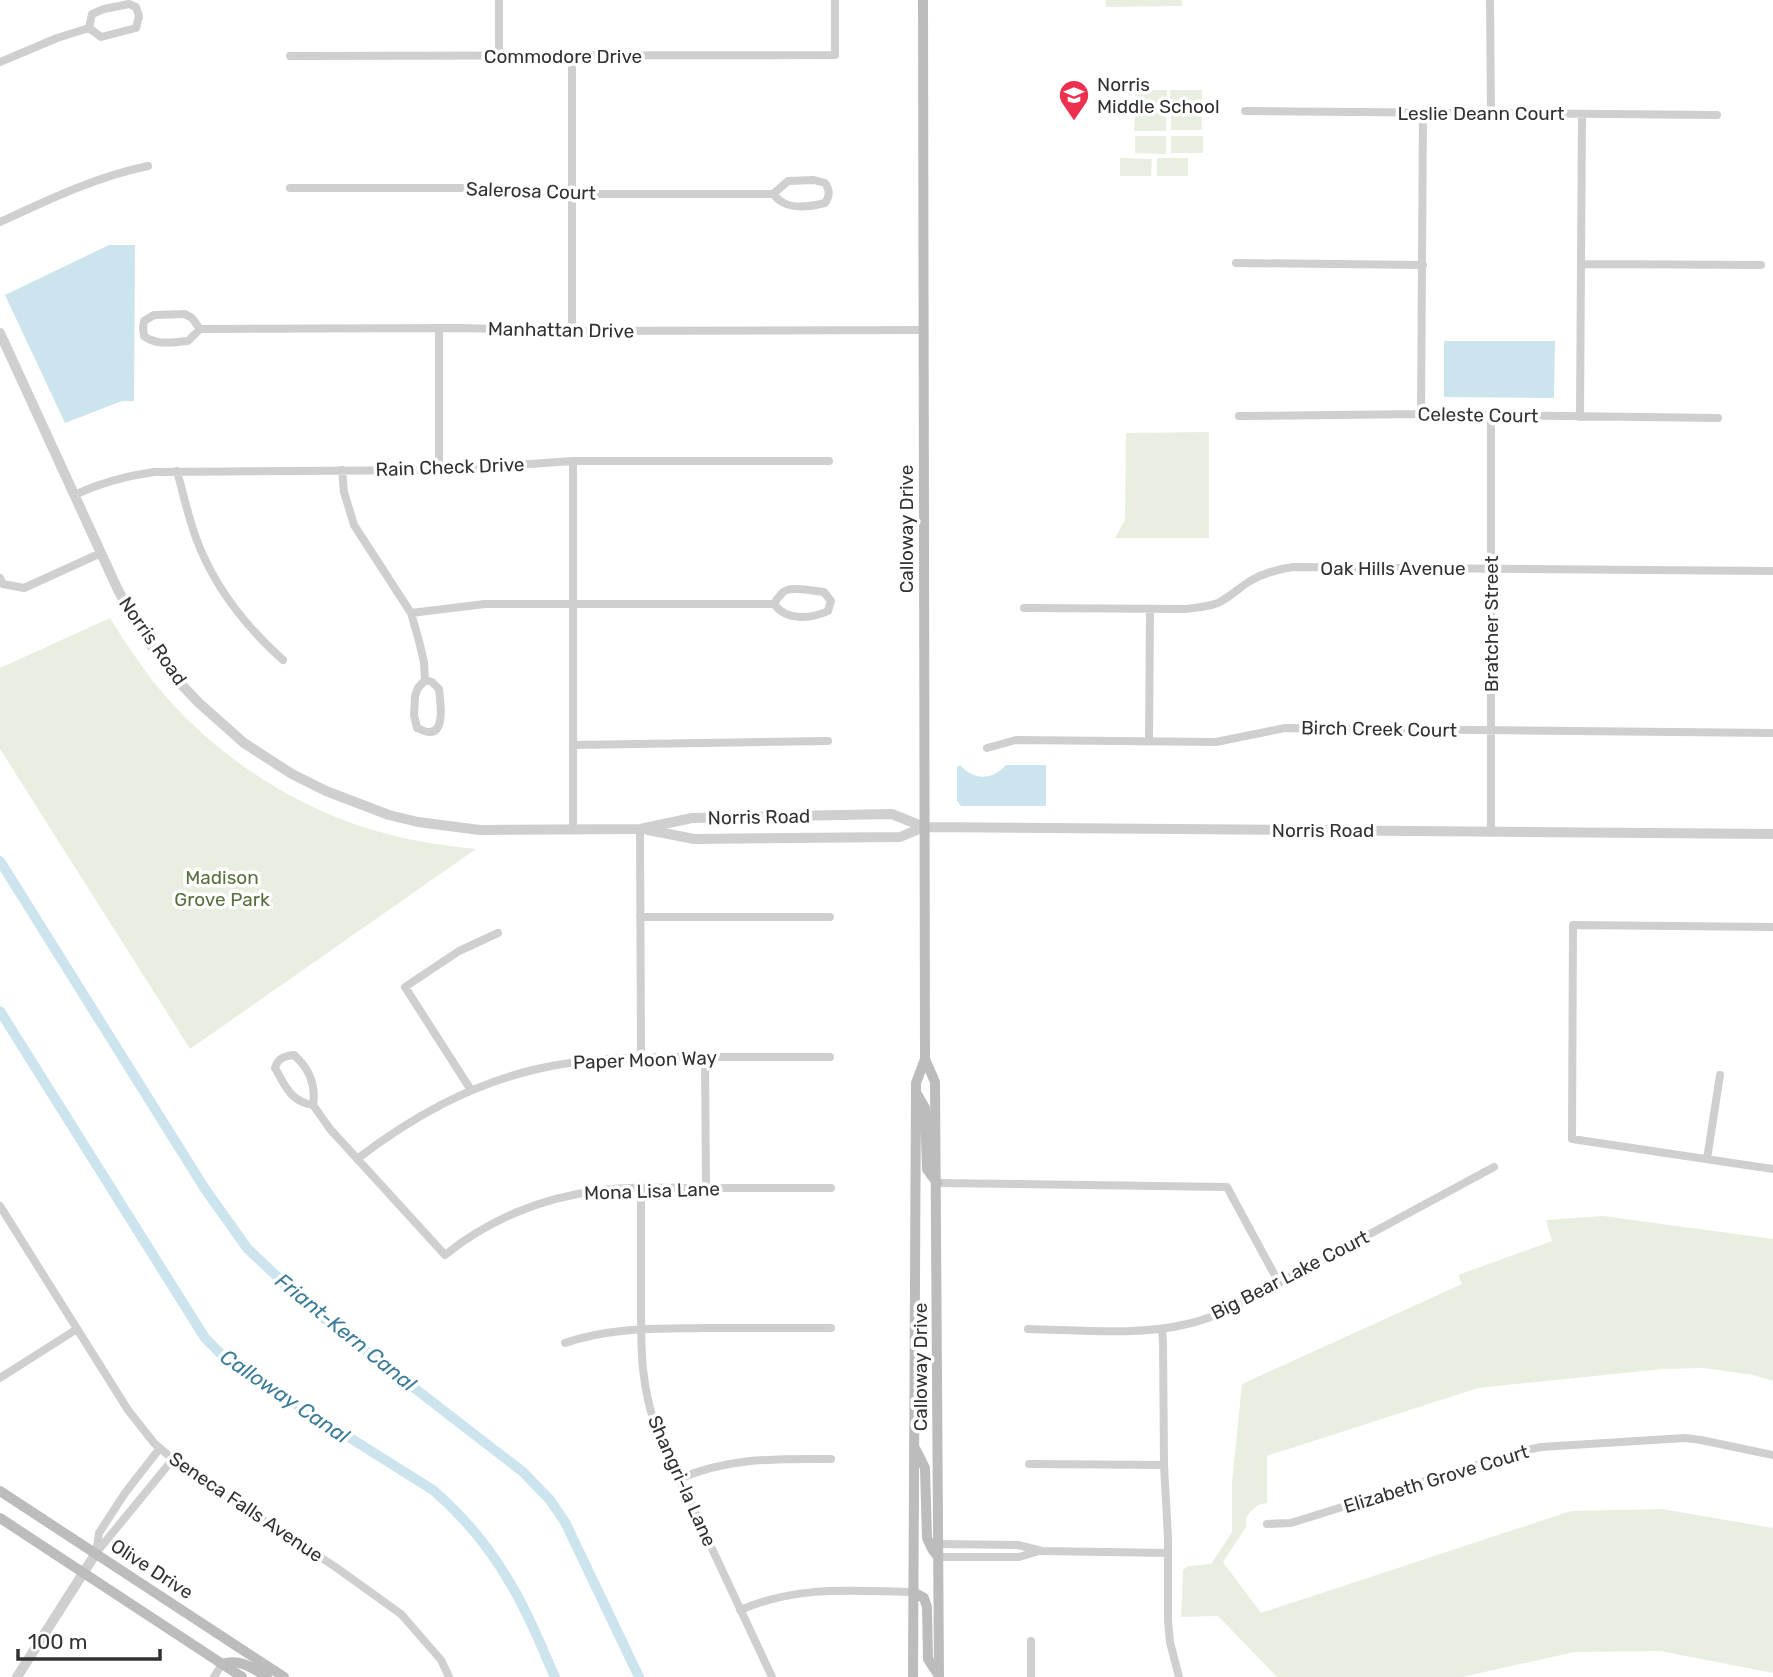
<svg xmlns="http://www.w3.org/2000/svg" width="1773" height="1677" font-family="Rubik,sans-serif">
<rect width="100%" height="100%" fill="#fff"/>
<path fill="#e9efe0" d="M1106,0H1182V6L1106,7Z
M1135,90H1167V108H1135Z
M1170,90H1202V108H1170Z
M1135,113H1166V131H1134Z
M1171,113H1202V130H1171Z
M1135,136H1166V154L1135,153Z
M1171,136H1203V153H1171Z
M1120,158L1152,159L1151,176H1120Z
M1157,158H1188V176H1157Z
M1209,432V538H1115L1125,520L1126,433Z
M110,618C123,639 137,660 152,680C212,755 298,812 391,835C419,842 447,846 476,849L190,1049L0,749V668Z
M1603,1216L1773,1239V1381L1753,1375L1704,1368L1663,1369L1478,1388L1267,1456V1503L1258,1505L1250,1512L1246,1518V1527L1223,1562L1261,1613L1571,1511L1662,1509L1773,1528V1673L1660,1651L1575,1652L1462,1677H1277L1218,1616L1181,1617L1183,1570L1188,1566L1211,1564L1232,1532V1483L1242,1384L1462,1284L1458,1275L1552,1241L1546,1220Z"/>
<path fill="#cce4ee" d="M109,245H135L134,401H122L65,423L5,295Z
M1444,341H1555L1554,398L1444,397Z
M960,765C974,781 993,780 1006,765H1046V806H961L957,801V767Z"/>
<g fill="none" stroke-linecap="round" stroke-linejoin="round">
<path stroke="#cce4ee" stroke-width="10" d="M0,861L205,1189L247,1248L307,1305L523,1472L550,1500L565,1522L639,1677
M0,1011L205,1338L229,1362L433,1490C463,1516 490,1548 510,1583C528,1612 541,1646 555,1677"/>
<path stroke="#cfcfcf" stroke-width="8" d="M499,0V56
M1490,0L1491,112
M129,4L136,7L139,16L136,28L101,37L89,28L92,14L104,9Z
M290,56L835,55V0
M572,56V331
M0,62L57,38L89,28
M1245,111L1717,115
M290,188H462L572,194H773C776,197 778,200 782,202C793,209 813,206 825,203C830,195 830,190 825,183L814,180L788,181L773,194
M0,222C48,200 95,177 148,166
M1236,263L1423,265
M1581,264L1761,265
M439,328V470
M200,329L188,341C173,342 157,346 144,336L143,328L144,321L154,315L185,314L192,318L200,329L460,328L572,331L923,330
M1421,414L1423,112
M1239,416L1421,414L1718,418
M1491,416V831
M1580,417L1582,114
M573,461V830
M342,470L344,492L354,525L411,613L419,641L424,662L425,680L418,688L415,696L414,715L417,728C421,729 424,732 429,732C446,733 440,699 439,689L432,682L425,680
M177,471C183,493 188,516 196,538C214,587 245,626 283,660
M74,495C100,483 125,476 154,472L446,470L573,461H829
M0,578L3,584L24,588L101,553
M1024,608L1185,609C1196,608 1207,607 1218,603C1230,597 1239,588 1250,581C1264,573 1278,569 1293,567L1773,571
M411,613L485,604H774C786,621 811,619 828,611L831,601L824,592C813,591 797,587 787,590C781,592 777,599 774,604
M1149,742L1150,609
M573,745L828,741
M987,748L1016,740L1216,742L1285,728L1773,733
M640,829L641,1057
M640,917H830
M1773,927L1573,925L1572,1139L1773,1169
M705,1057L706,1188
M471,1090L405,987L459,951L498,933
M313,1105C316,1085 310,1069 294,1055C284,1056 278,1058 275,1068C286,1087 290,1101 313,1105L330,1129L445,1255C488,1220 541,1198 596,1191C629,1186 664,1188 697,1188C742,1188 786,1188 831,1188
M357,1159C412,1117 469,1085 537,1069C588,1057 639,1057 691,1057C737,1057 784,1057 830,1057
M1707,1159L1720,1075
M937,1183L1227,1187L1279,1283
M641,1188C641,1225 641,1261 641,1297C641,1347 640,1383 657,1431L772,1677
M0,1206L128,1410L154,1443L182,1467L334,1566L401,1614L441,1660L449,1677
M1028,1329C1078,1330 1140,1336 1187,1324C1202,1321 1215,1315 1229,1310L1494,1167
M1162,1329L1163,1342L1164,1465L1168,1538V1621L1170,1642L1179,1677
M565,1343C610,1327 657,1329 705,1328C747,1328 789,1328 831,1328
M0,1378L77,1329
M1029,1464L1164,1465
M679,1479C731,1457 776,1459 831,1459
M1267,1524L1291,1523L1518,1452L1541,1447L1685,1438L1701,1440L1773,1455
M938,1544L1018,1545L1042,1551L1168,1553
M96,1553L99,1533L125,1493L160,1448
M96,1553L173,1459
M938,1557H1019L1039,1551
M740,1610C799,1585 851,1591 913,1592
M1031,1641V1677
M214,1677L222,1664"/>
<path stroke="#cfcfcf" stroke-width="10" d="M0,333L118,590L142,633L178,681L199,703L244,743L292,774L326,791L389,815L418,822L480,830L640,829L692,818L892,814L924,827L1773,834
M648,830L694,839L900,837L924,827
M17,1677L96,1553"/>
<path stroke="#bcbcbc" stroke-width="10" d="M925,1059L935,1082L939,1677
M917,1094L925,1108L927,1169L937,1183
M916,1450L925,1468L927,1538L932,1549L938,1557
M0,1491L284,1677
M0,1518L242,1677
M913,1592L924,1598L927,1607L928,1659L939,1676
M222,1664C240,1658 252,1668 267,1677
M913,1677L916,1083L925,1059L923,0"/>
</g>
<defs>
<g id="school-pin" transform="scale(1.575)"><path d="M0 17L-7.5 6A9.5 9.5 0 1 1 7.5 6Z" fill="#ec304d" stroke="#fff"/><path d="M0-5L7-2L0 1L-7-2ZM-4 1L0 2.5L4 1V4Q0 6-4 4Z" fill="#fff"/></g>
</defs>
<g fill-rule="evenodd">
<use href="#school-pin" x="1074" y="95"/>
</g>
<g text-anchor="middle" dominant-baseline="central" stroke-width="7" stroke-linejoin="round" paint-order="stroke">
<g font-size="19" fill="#323232" stroke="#fff">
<text x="563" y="56">Commodore Drive</text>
<text x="1481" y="113">Leslie Deann Court</text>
<text transform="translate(531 191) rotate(2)">Salerosa Court</text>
<text transform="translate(561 330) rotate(1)">Manhattan Drive</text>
<text transform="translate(1478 415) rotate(1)">Celeste Court</text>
<text transform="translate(450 467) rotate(-2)">Rain Check Drive</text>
<text transform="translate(906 529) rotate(-90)">Calloway Drive</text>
<text x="1393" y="568">Oak Hills Avenue</text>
<text transform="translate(1491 624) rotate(-90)">Bratcher Street</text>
<text transform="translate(153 641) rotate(55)">Norris Road</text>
<text transform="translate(1379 729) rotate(1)">Birch Creek Court</text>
<text transform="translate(759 817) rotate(-1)">Norris Road</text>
<text x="1323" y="830">Norris Road</text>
<text transform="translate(645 1060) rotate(-2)">Paper Moon Way</text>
<text transform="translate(652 1191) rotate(-2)">Mona Lisa Lane</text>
<text transform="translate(1290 1275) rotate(-27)">Big Bear Lake Court</text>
<text transform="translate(920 1367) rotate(-90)">Calloway Drive</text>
<text transform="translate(1436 1479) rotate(-17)">Elizabeth Grove Court</text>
<text transform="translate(682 1481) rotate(66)">Shangri-la Lane</text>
<text transform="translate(246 1507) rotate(34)">Seneca Falls Avenue</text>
<text transform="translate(152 1569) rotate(33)">Olive Drive</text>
</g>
<g font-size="19" fill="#323232" stroke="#fff" text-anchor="start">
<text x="1097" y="84">Norris<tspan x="1097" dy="22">Middle School</tspan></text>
</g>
<g font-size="19" fill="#59703c" stroke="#fff">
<text x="222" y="877">Madison<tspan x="222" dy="22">Grove Park</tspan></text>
</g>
<g font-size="21" font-style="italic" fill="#3b7c98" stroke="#fff">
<text transform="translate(346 1332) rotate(39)">Friant-Kern Canal</text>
<text transform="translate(285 1396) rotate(34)">Calloway Canal</text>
</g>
</g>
<path d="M18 1649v10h142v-10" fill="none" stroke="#323232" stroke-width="3.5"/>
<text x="28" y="1649" font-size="21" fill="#323232" stroke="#ffffff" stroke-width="5" paint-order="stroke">100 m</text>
</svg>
